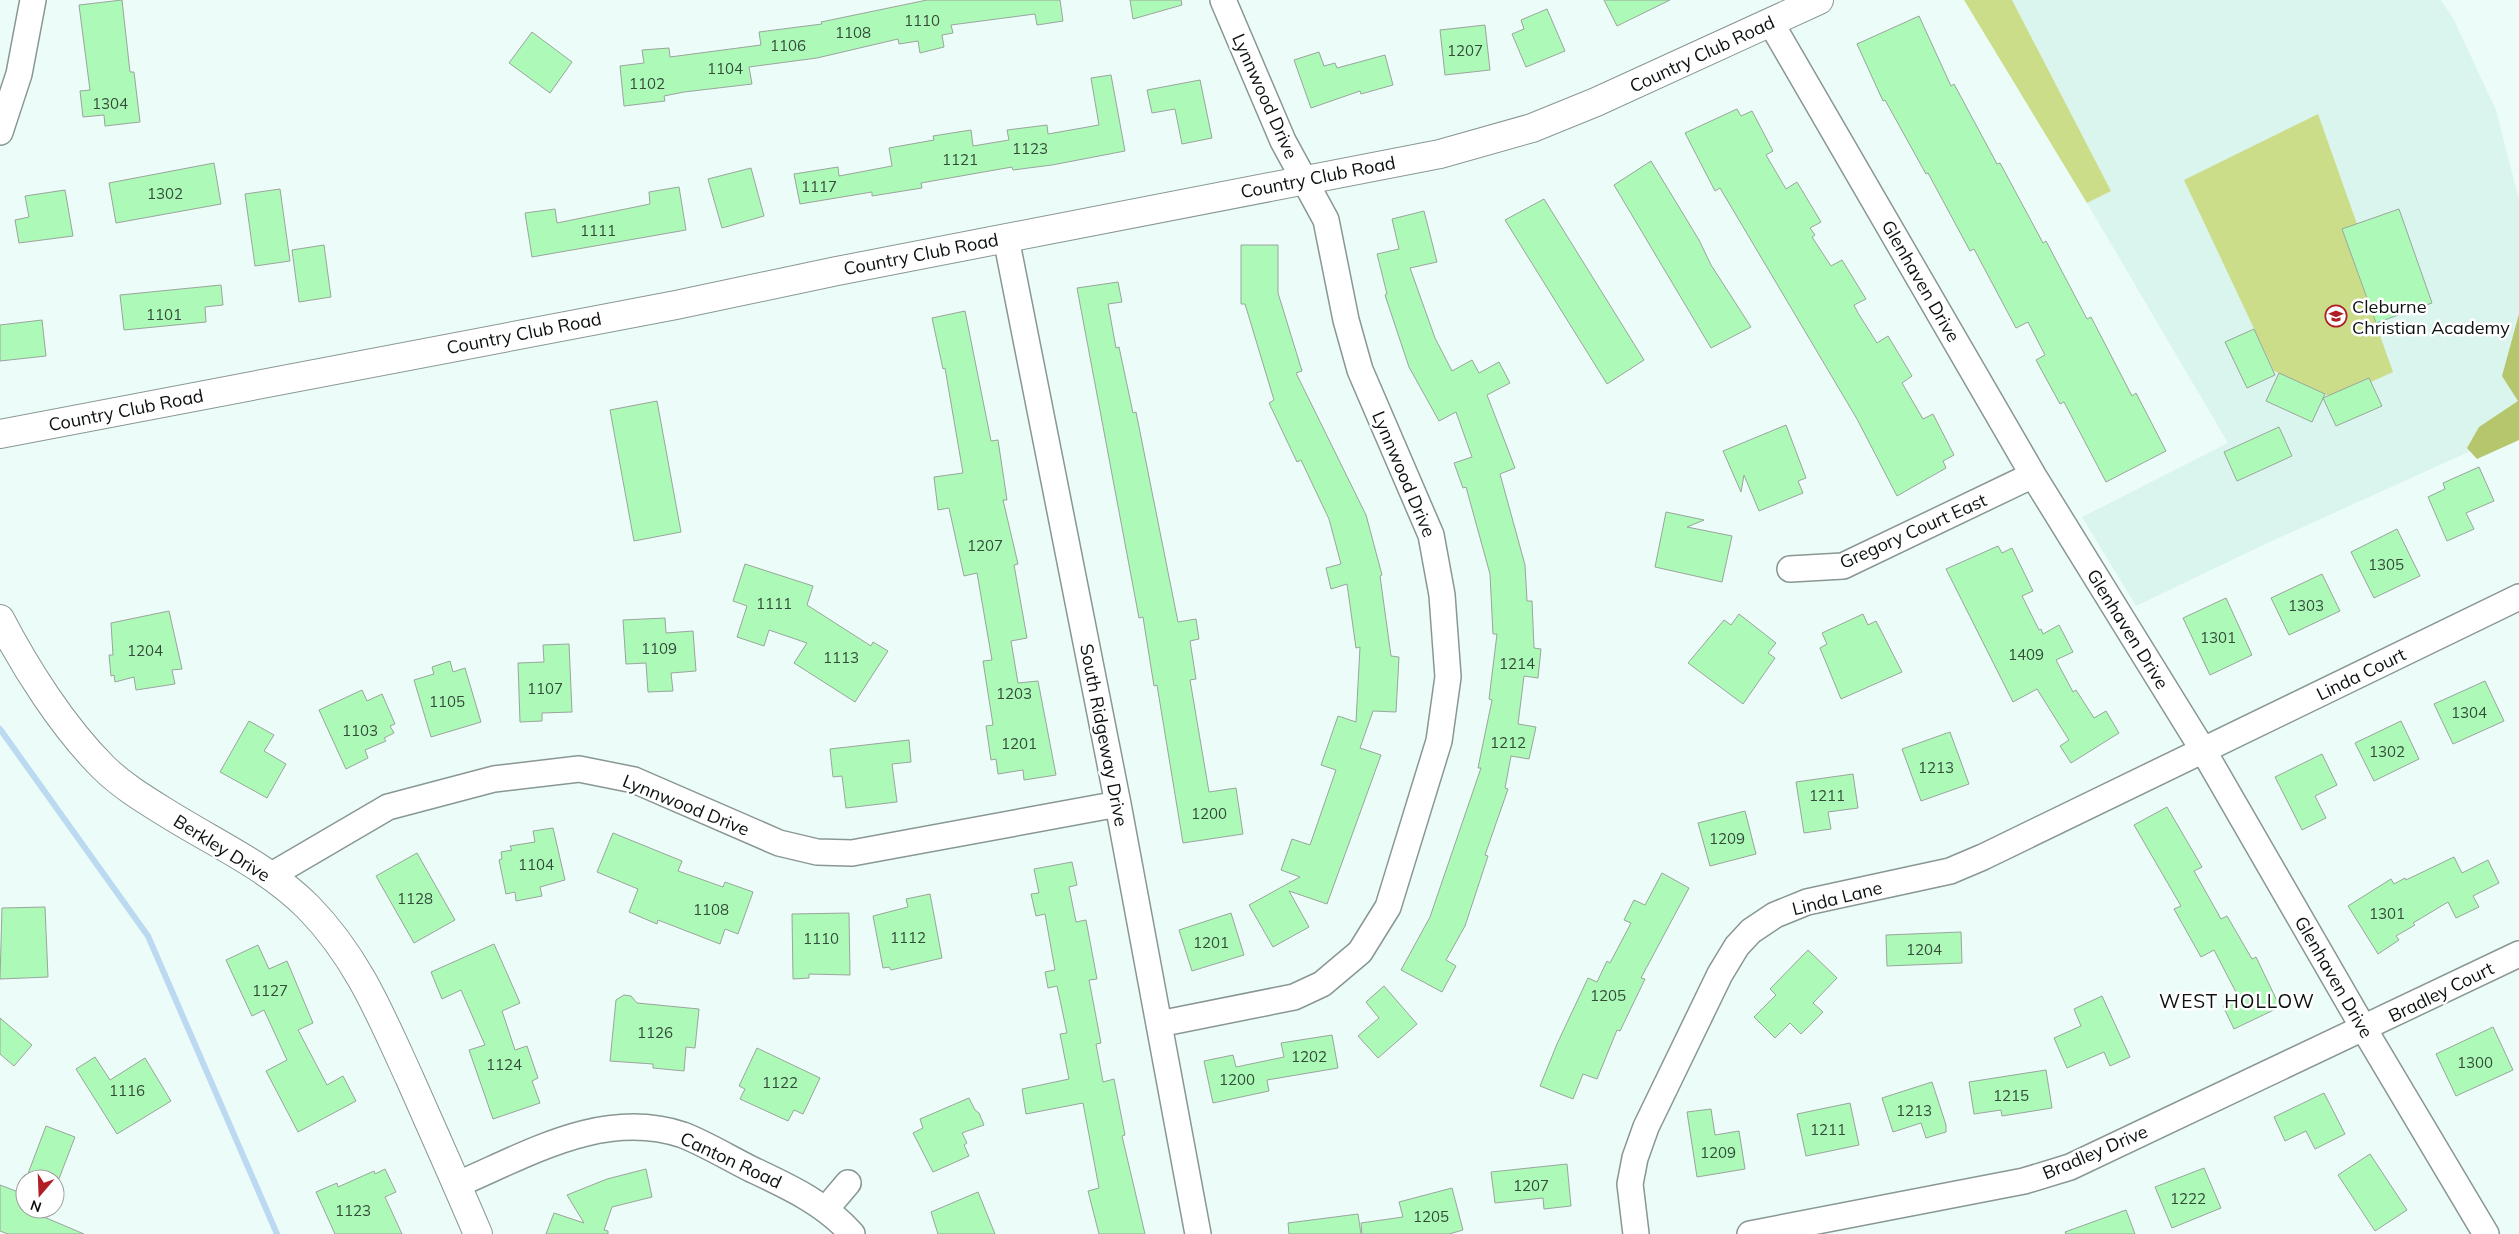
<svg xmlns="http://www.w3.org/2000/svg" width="2519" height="1234" font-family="Mulish,sans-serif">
<rect width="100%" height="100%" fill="#ecfcf9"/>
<path fill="#daf4ee" d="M2012,0H2441L2454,20L2496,110L2519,200V429L2259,547L2136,606L2082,517L2228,443L2087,203L2111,191Z"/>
<path fill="#ccdd89" d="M1964,0H2012L2111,191L2087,203Z
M2318,114L2357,224L2342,229L2393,372L2371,382L2369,378L2329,396L2274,371L2184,180Z"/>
<path fill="#b5c66c" d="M2519,314V440L2477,459L2467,448L2479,427L2518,401L2502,376Z"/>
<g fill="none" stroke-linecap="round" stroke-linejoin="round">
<path stroke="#bbd9f1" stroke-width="6" d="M0,729L148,936L277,1234"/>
</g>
<path fill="#acf9b8" stroke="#9ba59c" d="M122,0L130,72H134L140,122L105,126L104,115L83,117L80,91L90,90L79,5Z
M927,0H1060L1063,21L1037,25L1035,14L951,25L953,33L942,35L944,47L920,53L918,41L899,44L898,39L817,58L749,67L752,84L684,92L664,96L665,101L624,106L620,66L644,63L642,50L669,48L670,57L761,45L759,32L822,24L821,22Z
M1130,0H1181L1182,5L1133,19Z
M1604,0H1670L1617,26Z
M1547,9L1565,51L1526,67L1512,34L1524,29L1521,20Z
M1919,16L1951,86L1954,84L1997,164L2000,163L2043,243L2046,241L2087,319L2091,317L2132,396L2136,393L2166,451L2106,482L2064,402L2060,404L2036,360L2045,355L2028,322L2016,328L1974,249L1970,251L1928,173L1926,174L1885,100L1883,101L1857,44Z
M1485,25L1490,70L1445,75L1440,30Z
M532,32L572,62L550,93L509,63Z
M1319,52L1324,66L1335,63L1337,68L1385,55L1393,85L1361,94L1360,91L1311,108L1294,60Z
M1111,75L1125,151L1052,165L1013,170L1012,167L921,183L922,188L872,196V192L800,204L794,174L838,167L839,176L892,166L889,148L934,140L933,136L971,130L973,146L1009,140L1007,130L1047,125L1048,134L1099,125L1091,78Z
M1200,80L1212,138L1182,144L1175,109L1152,113L1147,90Z
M1737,109L1741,116L1752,111L1773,151L1766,155L1786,189L1797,182L1821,222L1810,228L1815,235L1812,237L1831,266L1842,260L1866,299L1854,305L1858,313L1877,343L1888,336L1912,376L1902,383L1923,419L1933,414L1954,455L1943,461L1946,468L1897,496L1857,419L1720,188L1715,191L1685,133Z
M1651,161L1699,240L1711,265L1751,327L1711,348L1614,185Z
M214,163L221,204L116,223L109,183Z
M751,168L764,216L722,228L708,179Z
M679,187L686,230L532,257L525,213L555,209L557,223L650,204L649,192Z
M280,189L290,261L255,266L245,194Z
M65,190L73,236L19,243L15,220L29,217L25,196Z
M1544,199L1644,360L1607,384L1505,220Z
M2399,209L2432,303L2376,323L2342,229Z
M1424,211L1437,262L1410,268L1435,338L1452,371L1472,360L1479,373L1499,362L1510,383L1487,395L1515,468L1500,474L1525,565L1527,601H1532L1534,648L1541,649L1538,678L1524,676L1518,724L1536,727L1529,759L1511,756L1505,788L1508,789L1485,855L1488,856L1465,926L1446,960L1456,966L1442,992L1401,970L1430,917L1481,768H1478L1492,700L1489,699L1497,634H1493L1490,574L1466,487L1463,488L1454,463L1472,457L1456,412L1439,421L1409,367L1385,295L1387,294L1377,254L1399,249L1392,219Z
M324,245L331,297L299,302L292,250Z
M1241,245H1278V293L1302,371L1296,373L1366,515L1382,575L1380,576L1391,656L1399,657L1396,712L1373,711L1360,748L1381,755L1327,904L1289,891L1309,927L1273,947L1249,905L1300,877L1281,870L1292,839L1310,845L1336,770L1321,765L1338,716L1356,722L1360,647L1356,648L1347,584L1331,589L1326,568L1341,564L1329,519L1301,460L1297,462L1269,403L1274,400L1245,304H1241Z
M1118,282L1122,302L1108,304L1116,348L1119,347L1133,413L1136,412L1178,622L1196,619L1199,639L1190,641L1196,679L1190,680L1209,792L1236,788L1243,834L1183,843L1157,685L1154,686L1143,617L1139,618L1077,288Z
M221,285L223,305L205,307L206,322L124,330L120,295Z
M965,311L991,441L998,440L1007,500H1003L1018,564L1014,565L1027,638L1011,641L1018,683L1038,681L1056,775L1024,780L1023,770L998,774L996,759L991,760L986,726L993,725L983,661L992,660L977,573L964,576L949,508L938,510L934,477L963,473L945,368L943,369L932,318Z
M42,320L46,356L0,361V325Z
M2254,329L2275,375L2247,388L2225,342Z
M2279,373L2325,394L2312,422L2266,401Z
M2369,378L2382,406L2336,426L2323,398Z
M657,401L681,532L634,541L610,410Z
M1786,425L1806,478L1798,481L1803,493L1759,511L1744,475L1741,492L1723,451Z
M2279,427L2292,456L2237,481L2224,452Z
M2479,467L2494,501L2466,513L2474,529L2447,541L2428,497L2445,489L2443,483Z
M1666,512L1704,520L1687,527L1732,536L1722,582L1655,567Z
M2397,529L2420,576L2374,598L2351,552Z
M1998,546L2002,553L2012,548L2033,591L2022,596L2039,630L2041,629L2043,634L2059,625L2073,652L2056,660L2073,692L2076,690L2094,718L2106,711L2119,733L2071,763L2060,746L2069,740L2037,689L2013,702L1946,569Z
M745,564L813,586L807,605L871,646L873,642L888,651L855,702L794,663L807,643L769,630L764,646L737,637L747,606L733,601Z
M2322,574L2340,611L2289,635L2271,598Z
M2226,598L2252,655L2210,675L2183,618Z
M169,611L182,669L172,670L175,684L136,690L134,677L115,682L114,675L111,676L109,655H113L111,623Z
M1739,614L1776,643L1768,653L1775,658L1743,704L1688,663L1724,620L1731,625Z
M1863,614L1868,625L1876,621L1902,672L1841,699L1820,648L1827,644L1822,633Z
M665,618L666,633L693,631L696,671L671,673L673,691L648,692L646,663L626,664L623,620Z
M569,644L572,712L542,713V721L520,722L518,663L544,662L543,645Z
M450,661L453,672L465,668L481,722L431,737L414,680L434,674L432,667Z
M2485,681L2504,721L2453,744L2434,704Z
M362,690L367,701L382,694L395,724L390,726L394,733L384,738L386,741L365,750L368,758L346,769L319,710Z
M249,721L274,735L264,751L286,764L267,798L220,772Z
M2401,721L2419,759L2374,781L2355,743Z
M1950,732L1969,784L1921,801L1902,749Z
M909,740L911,762L892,764L897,802L846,808L842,776L833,777L830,749Z
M2322,754L2337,785L2315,796L2326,818L2302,830L2275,777Z
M1853,774L1858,808L1828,812L1831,829L1804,833L1796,782Z
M2167,807L2202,867L2194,871L2221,919L2227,916L2252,959L2256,957L2280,1007L2234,1029L2223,1006L2239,998L2214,950L2201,957L2174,909L2181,906L2134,825Z
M1745,811L1756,854L1710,866L1698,823Z
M553,828L565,880L540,887L542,896L516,901L515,892L506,894L499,860L502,859L501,852L512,850L510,846L535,842L533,831Z
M613,833L682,861L678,871L723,887L725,882L753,892L738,934L725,929L720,944L658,920L657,924L629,912L638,889L597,872Z
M417,853L455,920L414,943L376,876Z
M2454,857L2462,873L2488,860L2499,883L2473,896L2479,907L2456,918L2448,902L2413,923L2415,925L2396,936L2399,940L2378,954L2348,906L2391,879L2394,884L2405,878L2406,880Z
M1072,862L1077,885L1069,887L1076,922L1086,920L1097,979L1089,980L1101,1043L1096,1044L1103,1082L1114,1079L1125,1135L1122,1136L1145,1234H1099L1088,1191L1099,1188L1083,1103L1026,1114L1022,1089L1069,1079L1060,1034L1067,1033L1057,986L1048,988L1045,972L1055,970L1045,914L1036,916L1031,894L1039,893L1034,869Z
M1662,873L1689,888L1641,978L1645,979L1620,1031L1617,1030L1597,1079L1583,1074L1573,1099L1540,1086L1557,1044L1588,978L1597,982L1607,961L1610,963L1631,923L1624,920L1634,900L1645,905Z
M930,894L942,958L891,970L889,967L883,968L873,916L908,907L906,899Z
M45,907L48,977L0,979L2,908Z
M849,913L850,975L809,974V978L793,979L792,914Z
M1231,913L1244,955L1192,971L1179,930Z
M1961,932L1962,963L1887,966L1886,935Z
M494,944L520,1003L502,1011L515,1050L527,1046L538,1078L532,1081L540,1103L493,1119L469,1050L485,1045L461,990L442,999L431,972Z
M258,945L269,969L287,961L313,1023L298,1030L327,1085L343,1076L356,1101L298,1132L266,1071L287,1060L264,1010L252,1016L226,960Z
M1808,950L1837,978L1813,1003L1823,1012L1801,1034L1790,1023L1775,1038L1754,1017L1776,995L1770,989Z
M1384,986L1417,1024L1378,1058L1358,1036L1379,1018L1366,1002Z
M624,995L631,996L637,1003L699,1009L695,1048L686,1047L684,1071L653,1068V1064L610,1061L616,1000Z
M2102,996L2130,1057L2110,1066L2104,1052L2067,1068L2054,1038L2081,1026L2074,1009Z
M0,1018L32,1045L14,1066L0,1054Z
M2493,1027L2513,1070L2456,1096L2436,1054Z
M1332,1035L1338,1068L1267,1080L1269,1091L1213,1103L1204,1061L1233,1055L1236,1067L1284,1057L1281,1043Z
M757,1048L820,1078L803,1114L794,1110L788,1121L740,1099L745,1089L739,1086Z
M95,1057L110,1080L145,1058L171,1101L117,1134L76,1069Z
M2046,1070L2052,1108L2002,1116L2001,1110L1974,1114L1969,1082Z
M1932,1082L1946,1125V1132L1926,1138L1921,1123L1893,1132L1882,1098Z
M2324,1093L2345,1134L2315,1149L2306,1131L2285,1141L2274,1117Z
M969,1098L975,1110L979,1113L984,1125L962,1133L967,1143L964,1145L969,1156L933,1172L913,1133L923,1128L920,1119Z
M1850,1103L1859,1145L1806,1156L1797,1114Z
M1711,1109L1715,1135L1739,1131L1745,1169L1697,1177L1687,1112Z
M46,1126L75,1137L55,1189V1179H26Z
M2370,1154L2407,1210L2375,1231L2338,1175Z
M1567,1164L1571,1206L1544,1209L1543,1198L1495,1203L1491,1172Z
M2204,1168L2221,1208L2172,1228L2155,1187Z
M385,1169L396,1192L385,1197L402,1234H335L316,1192L337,1183L338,1187L374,1171L375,1174Z
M646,1169L652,1197L612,1207L604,1230L608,1231V1234H546L554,1213L584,1223L567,1195L607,1179Z
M25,1183V1209H47L44,1217L84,1234H8L0,1231V1185L21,1193Z
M1452,1188L1463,1230L1449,1234H1362L1361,1223L1403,1217L1399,1202Z
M978,1192L995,1234H938L931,1212Z
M2126,1210L2135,1234H2066L2065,1232Z
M1358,1214L1361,1234H1289L1288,1223Z"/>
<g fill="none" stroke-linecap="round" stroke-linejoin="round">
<g stroke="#899794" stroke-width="28">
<path id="street" d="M1771,23L2033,475L2203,750L2364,1029L2486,1234
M0,132L19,74L33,0
M1006,238L1118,804L1198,1234
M1790,569L1843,566L2033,475
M270,876L388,807L494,779L579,769L634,780L779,843L817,852L852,853L1118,804
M1159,1024L1294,997L1322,984L1360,952L1388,907L1439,741L1448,677L1442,595L1431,535L1360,370L1346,320L1326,220L1283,141L1223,0
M456,1185C527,1155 603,1108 683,1135C706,1144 729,1158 751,1169C787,1186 825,1203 852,1234
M826,1209L848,1183
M1636,1234L1630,1184L1635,1158L1646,1127L1720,974L1737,946L1751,931L1775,915L1807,902L1950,871L1983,857L2519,597
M1750,1234L2024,1181L2070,1167L2519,954"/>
</g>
<g stroke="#899794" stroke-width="30">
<path id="secondary" d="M0,434L676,305L837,271L1440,154L1532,128L1596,102L1819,0
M0,619C26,669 63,727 103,767C121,785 144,799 165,812C214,843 267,866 308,907C358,958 381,1016 410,1079C433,1131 456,1182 478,1234"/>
</g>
<use href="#street" stroke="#fff" stroke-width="25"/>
<use href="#secondary" stroke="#fff" stroke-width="28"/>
</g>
<defs>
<g id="school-ring" transform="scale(1.125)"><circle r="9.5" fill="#fff" stroke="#b01e26" stroke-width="1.5"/><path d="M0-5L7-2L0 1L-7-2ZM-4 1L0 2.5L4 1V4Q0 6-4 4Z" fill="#b01e26"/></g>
</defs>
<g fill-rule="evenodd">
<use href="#school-ring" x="2336" y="316"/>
</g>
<g text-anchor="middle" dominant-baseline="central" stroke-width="5" stroke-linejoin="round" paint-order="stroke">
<g font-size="15" fill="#344b3a">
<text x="922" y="20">1110</text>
<text x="853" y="32">1108</text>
<text x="788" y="45">1106</text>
<text x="1465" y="50">1207</text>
<text x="725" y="68">1104</text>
<text x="647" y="83">1102</text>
<text x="110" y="103">1304</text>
<text x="1030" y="148">1123</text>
<text x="960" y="159">1121</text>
<text x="819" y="186">1117</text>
<text x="165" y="193">1302</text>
<text x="598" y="230">1111</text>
<text x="164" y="314">1101</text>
<text x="985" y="545">1207</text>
<text x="2386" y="564">1305</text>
<text x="774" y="603">1111</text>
<text x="2306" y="605">1303</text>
<text x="2218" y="637">1301</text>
<text x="659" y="648">1109</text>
<text x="145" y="650">1204</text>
<text x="2026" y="654">1409</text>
<text x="841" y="657">1113</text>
<text x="1517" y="663">1214</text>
<text x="545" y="688">1107</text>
<text x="1014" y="693">1203</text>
<text x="447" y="701">1105</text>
<text x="2469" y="712">1304</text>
<text x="360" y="730">1103</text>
<text x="1508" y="742">1212</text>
<text x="1019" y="743">1201</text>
<text x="2387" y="751">1302</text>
<text x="1936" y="767">1213</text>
<text x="1827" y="795">1211</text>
<text x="1209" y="813">1200</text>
<text x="1727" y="838">1209</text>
<text x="536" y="864">1104</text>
<text x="415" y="898">1128</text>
<text x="711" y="909">1108</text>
<text x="2387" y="913">1301</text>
<text x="908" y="937">1112</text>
<text x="821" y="938">1110</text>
<text x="1211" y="942">1201</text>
<text x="1924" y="949">1204</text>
<text x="270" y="990">1127</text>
<text x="1608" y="995">1205</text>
<text x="655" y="1032">1126</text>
<text x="1309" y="1056">1202</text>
<text x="2475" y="1062">1300</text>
<text x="504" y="1064">1124</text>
<text x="1237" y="1079">1200</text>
<text x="780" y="1082">1122</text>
<text x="127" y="1090">1116</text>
<text x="2011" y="1095">1215</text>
<text x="1914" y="1110">1213</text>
<text x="1828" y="1129">1211</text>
<text x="1718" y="1152">1209</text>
<text x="1531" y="1185">1207</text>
<text x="2188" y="1198">1222</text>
<text x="353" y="1210">1123</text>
<text x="1431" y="1216">1205</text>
</g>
<g font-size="18" fill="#0c1110" stroke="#fff">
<text transform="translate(1702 54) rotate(-25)">Country Club Road</text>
<text transform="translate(1265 96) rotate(66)">Lynnwood Drive</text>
<text transform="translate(1318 177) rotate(-11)">Country Club Road</text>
<text transform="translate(921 254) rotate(-11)">Country Club Road</text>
<text transform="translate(1921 281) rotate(60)">Glenhaven Drive</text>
<text transform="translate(524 333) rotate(-11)">Country Club Road</text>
<text transform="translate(126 410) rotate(-11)">Country Club Road</text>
<text transform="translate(1404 474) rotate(67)">Lynnwood Drive</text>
<text transform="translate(1913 531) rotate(-24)">Gregory Court East</text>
<text transform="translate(2128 629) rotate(58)">Glenhaven Drive</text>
<text transform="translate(2361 674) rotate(-26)">Linda Court</text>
<text transform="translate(1104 735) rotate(79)">South Ridgeway Drive</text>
<text transform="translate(686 805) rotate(22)">Lynnwood Drive</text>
<text transform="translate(222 848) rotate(32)">Berkley Drive</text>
<text transform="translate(1837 898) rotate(-14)">Linda Lane</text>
<text transform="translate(2334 977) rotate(60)">Glenhaven Drive</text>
<text transform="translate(2441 992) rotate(-26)">Bradley Court</text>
<text transform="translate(2095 1152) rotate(-23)">Bradley Drive</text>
<text transform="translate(731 1160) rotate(25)">Canton Road</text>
</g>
<g font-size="18" fill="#0c1110" stroke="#fff" text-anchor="start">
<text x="2352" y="306">Cleburne<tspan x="2352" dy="21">Christian Academy</tspan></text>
</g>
<g font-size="19" letter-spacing="1" fill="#0c1110" stroke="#fff">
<text x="2237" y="1001">WEST HOLLOW</text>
</g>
</g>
<g transform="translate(40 1194) rotate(199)"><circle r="24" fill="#ffffff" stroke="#9ea09f"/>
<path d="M0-4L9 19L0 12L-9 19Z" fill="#b01e26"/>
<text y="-8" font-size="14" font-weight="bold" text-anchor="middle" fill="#0c1110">N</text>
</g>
</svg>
